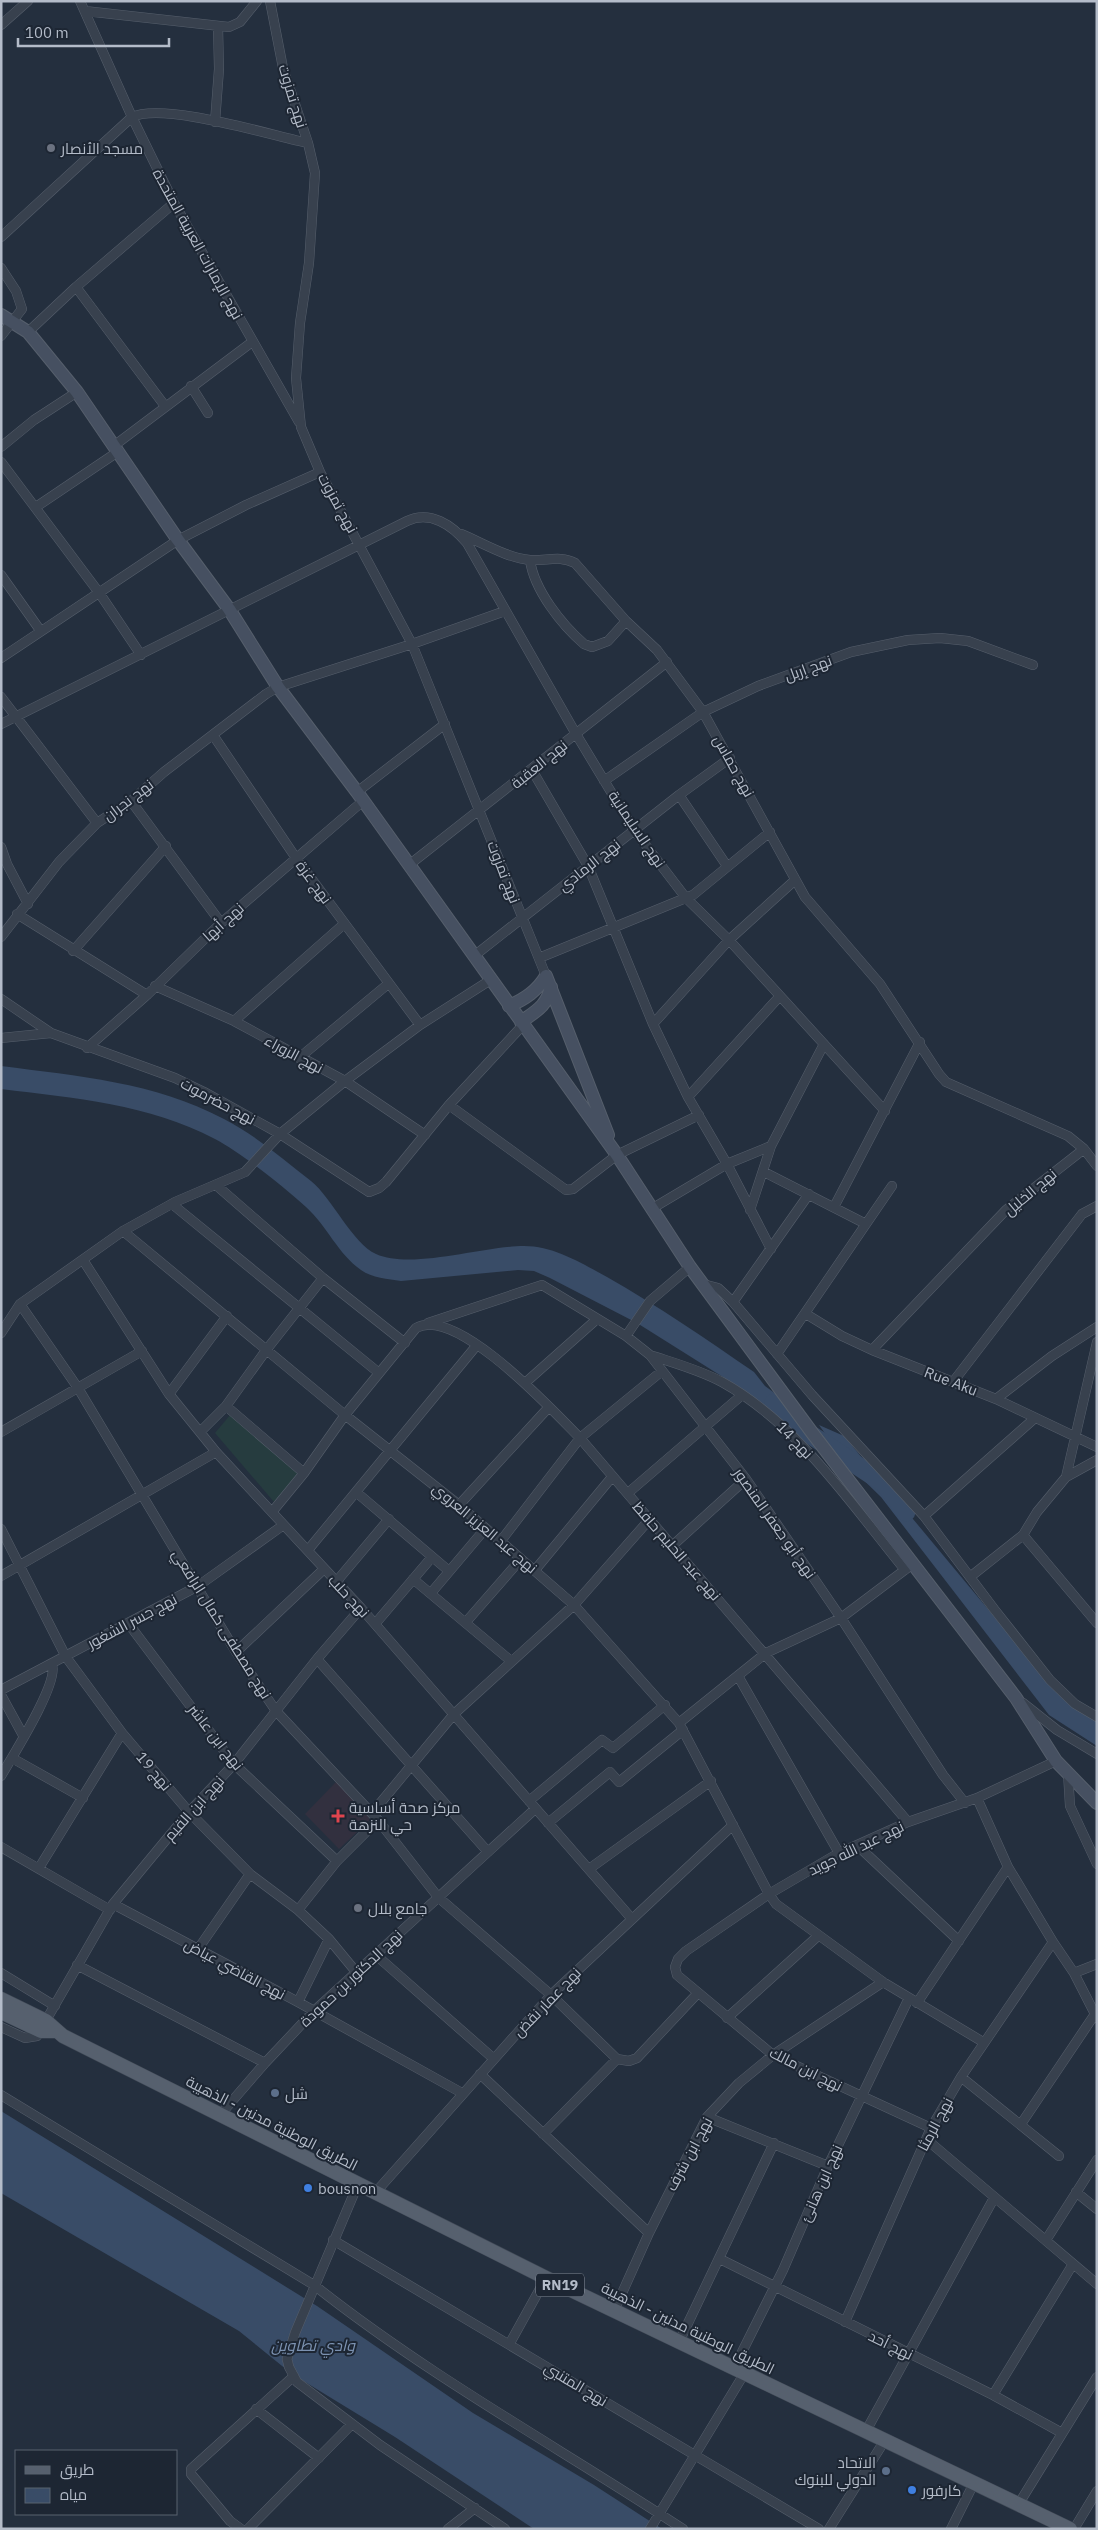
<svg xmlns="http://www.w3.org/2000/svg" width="1098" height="2530" font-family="'IBM Plex Sans',Cairo,sans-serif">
<rect width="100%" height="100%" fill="#242f3e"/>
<path fill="#32303f" d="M337,1781L371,1819L339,1849L305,1814Z"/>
<path fill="#263c3f" d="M231,1414L299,1472L274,1502L215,1433Z"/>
<path fill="#394c67" d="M1,1066C78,1076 154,1082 224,1119C255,1135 283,1159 311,1181C332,1198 353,1244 376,1254C412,1270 483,1246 524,1246C554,1246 581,1263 607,1277C658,1306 706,1339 754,1372L765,1386L776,1394L812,1446L742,1389L637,1323L550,1278L534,1271L518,1270L401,1281C388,1279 372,1278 361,1270C338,1254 327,1226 306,1207C283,1186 243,1154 215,1139C149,1104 74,1098 1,1089Z
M819,1425L844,1436L1056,1691L1097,1720V1746L1049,1715L881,1497L844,1461Z
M1,2111L317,2306L473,2413L594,2485L662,2529H534L395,2437L292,2374L239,2331L1,2193Z"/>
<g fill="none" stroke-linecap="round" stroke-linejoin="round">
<path stroke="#394c67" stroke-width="19" d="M774,1403L811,1435L884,1483L906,1512"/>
<g stroke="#565f6c" stroke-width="10">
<path id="street" d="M80,1L132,117L174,203L299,422
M270,1L283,68L308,143L315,173L309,263L300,323L296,378L301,427L320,472L412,644L546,976
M85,11L229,27L240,22L257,1
M1,25L28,1
M215,122L219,69L218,26
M1,237L132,117C164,102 270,135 308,143
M1,268L16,291L22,309L1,336
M76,287L165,406
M28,332L76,287L174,203
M191,386L208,413
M115,445L252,342
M1,447L34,420L77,392
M1,462L100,594L141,655
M36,507L119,451
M461,534C483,543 507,558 530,560C547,561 560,555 575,563L626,621L657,650L703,712L805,897L880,984L939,1074L946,1082L1068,1136L1084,1149L1097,1166
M530,560C534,590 562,625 584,644L592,647L608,641L626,621
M1,575L40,630
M1,658L178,540L246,505L320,472
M1,697L97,823
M1,724L407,521C430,510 452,525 467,543L576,734L634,830L686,898L729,940L885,1111
M213,735L296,858L420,1025
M532,770L588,866L653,1024L688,1097L727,1164L771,1249
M604,781L703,712L758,686L851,652L908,640L940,638L968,641L1033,665
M357,792L445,724
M679,795L727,866
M131,801L221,923
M1,847L7,864L28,904
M409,865L667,662
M17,914L147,995
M1,937L59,862L97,823L131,801L164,772L266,694L278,687L412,644L505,611
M73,951L166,846
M474,956L679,795L730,758
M539,958L693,895L770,832
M155,986L234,1021L345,1081L425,1135
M1,999L51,1033L175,1078L204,1092L280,1134L369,1192L379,1188L386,1182L449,1105L523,1025
M234,1021L344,924
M653,1024L729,940L794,881
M1,1038L51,1033
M87,1048L147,995L221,923L363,801
M299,1058L388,984
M688,1097L780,996
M449,1105L566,1190L573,1189L617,1155L699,1115
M764,1172L866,1224
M216,1185L323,1278L405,1343
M172,1204L379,1373
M834,1207L920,1042
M653,1208L727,1164L771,1146
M750,1210L771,1146L824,1044
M123,1231L345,1415L459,1505L574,1605L679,1723L769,1894L776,1904L883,1982L983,2042
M83,1260L169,1394L216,1452L361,1608L632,1919
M703,1284L718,1288L733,1302L812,1395L924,1516L994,1609L1050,1680L1075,1704L1097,1717
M733,1302L809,1194
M20,1304L78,1388L236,1652L276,1711L378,1820L438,1897L551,1995L617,2059L629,2061L637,2058L697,1994
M806,1314L842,1336L872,1350L996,1399L1097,1447
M428,1323L542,1285L626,1336L650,1355L746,1479L841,1618L943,1775L965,1803
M1,1333L20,1304L123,1231L175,1202L245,1172L280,1134L345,1081L420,1025L492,979
M626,1336L650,1301L690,1267
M872,1350L1006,1210L1084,1149
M777,1354L892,1186
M650,1355C674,1363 700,1370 722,1382C798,1424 851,1504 905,1570
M953,1382L1082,1214L1097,1206
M525,1383L597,1319
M169,1394L227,1316
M996,1399L1052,1356L1097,1327
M226,1406L304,1473
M1,1432L142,1351
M200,1432L226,1406L267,1349L323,1278
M1066,1477L1097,1342
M356,1492L449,1571
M628,1493L742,1395
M459,1505L549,1407
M272,1512L304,1473L345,1415L416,1328C456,1305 553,1411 580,1438L908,1822
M924,1516L1035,1418
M1,1529L66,1657L122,1733L189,1812L250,1874L298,1910L329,1939L357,1973
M1023,1535L1097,1623
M500,1542L580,1438L662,1371
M672,1546L746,1479
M308,1550L477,1345
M535,1570L612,1477
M1,1576L216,1452
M970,1577L1023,1535L1037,1512L1066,1477L1097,1460
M413,1579L511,1661
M336,1582L389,1519
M431,1593L485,1529
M466,1622L521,1559
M128,1623L234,1764L337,1861
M375,1624L432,1557
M236,1652L324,1569
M317,1659L488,1852
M738,1676L839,1853
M1,1690L198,1586L282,1526
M1,1695L24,1737
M1023,1703L1057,1730L1097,1754
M679,1723L766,1653L841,1618L910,1566
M12,1758L83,1798
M1068,1773L1070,1806L1097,1864
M1,1776C12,1757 59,1683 52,1665
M977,1798L1008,1867L1053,1942L1074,1973L1097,2018
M529,1801L602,1740L613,1748L665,1705
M372,1813L454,1714L574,1605L649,1520
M548,1823L610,1772L619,1782L683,1730
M858,1846L959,1941
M1,1847L110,1910
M39,1868L122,1733
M589,1869L711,1781
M113,1904L298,2002L462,2093
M298,1910L337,1861L378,1820
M198,1949L250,1874
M377,1956L494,2059
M77,1965L265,2063
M1,1973L55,2006
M1074,1973L1097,1964
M298,2002L329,1939
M917,2003L1008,1867
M727,2018L818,1936
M1,2027L25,2038L37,2036L113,1904L189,1812L234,1764L317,1659L361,1608
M480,2074L649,2233
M961,2077L1059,2156
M1,2095L314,2285C430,2377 560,2448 683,2529
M220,2115L265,2063L314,2011L535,1809
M707,2117L828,2166
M1021,2124L1095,2014
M931,2128L773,2055L677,1975L675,1967L678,1959L686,1951L769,1894L839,1853L908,1822L977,1798L1056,1761
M543,2134L617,2059
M926,2139L1097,2284
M358,2184L295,2333L287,2359L289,2367L297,2382L380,2445L505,2529
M1076,2192L1097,2209
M375,2193L551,1995L733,1825
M333,2240L819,2529
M1046,2240L1097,2160
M720,2259L993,2395L1062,2433
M614,2311L649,2233L707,2117L739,2083L773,2055L883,1982
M845,2322L931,2128L961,2077L1053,1942
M679,2342L774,2143
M510,2343L546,2278
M734,2368L783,2270L828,2166L909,1998
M993,2395L1073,2264
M256,2409L319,2458
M866,2431L994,2198
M1018,2505L1097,2377
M241,2529L230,2521L191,2474V2469L294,2376
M248,2529L351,2425
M448,2529L475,2508
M650,2529L744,2374
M829,2529L885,2440
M951,2529L974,2483
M1074,2529L1097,2491"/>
</g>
<g stroke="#565f6c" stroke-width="14">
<path id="secondary" d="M1,315L28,332L77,392L178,540L229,609L278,687L357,792L617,1155L690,1267L813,1434L1016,1698L1056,1761L1097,1803
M546,976L608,1135
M509,1006C525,999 537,991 546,976
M521,1022C536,1011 547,1006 551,987"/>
</g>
<g stroke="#414a57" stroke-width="15">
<path id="primary" d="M1,1999L46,2021L63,2036L546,2278L1070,2529
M1,2012L41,2031H55"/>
</g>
<use href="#street" stroke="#38414e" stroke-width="9"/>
<use href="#secondary" stroke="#465061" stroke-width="12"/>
<use href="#primary" stroke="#56606e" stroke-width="14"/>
</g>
<g fill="#6b7280" stroke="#1d2633" stroke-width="2">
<circle cx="51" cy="148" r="5"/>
<circle cx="358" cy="1908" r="5"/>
</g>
<path fill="#e0444e" stroke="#1d2633" stroke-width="2" d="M335.5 1808.5h5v5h5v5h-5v5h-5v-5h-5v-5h5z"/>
<g fill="#5c6f8a" stroke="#1d2633" stroke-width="2">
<circle cx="275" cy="2093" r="5"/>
<circle cx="886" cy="2471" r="5"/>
</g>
<g fill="#3f7fe0" stroke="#1d2633" stroke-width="2">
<circle cx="308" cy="2188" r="5"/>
<circle cx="912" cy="2490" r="5"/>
</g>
<g text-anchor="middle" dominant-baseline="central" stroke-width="4" stroke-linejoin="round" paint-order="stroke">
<rect fill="#1d2633" stroke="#878f9c" stroke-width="1" x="536" y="2273.5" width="48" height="23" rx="4"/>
<g font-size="14" font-weight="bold" fill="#b4bcc9">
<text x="560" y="2285">RN19</text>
</g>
<g font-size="15" fill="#b4bcc9" stroke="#1d2633">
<text transform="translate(293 96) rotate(73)">نهج تمزوت</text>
<text transform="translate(198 244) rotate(61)">نهج الإمارات العربية المتحدة</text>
<text transform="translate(338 503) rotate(61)">نهج تمزوت</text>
<text transform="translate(808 668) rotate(-20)">نهج إربل</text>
<text transform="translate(539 764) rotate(-39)">نهج العقبة</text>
<text transform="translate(734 766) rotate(61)">نهج حماس</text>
<text transform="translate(128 800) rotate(-37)">نهج نجران</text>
<text transform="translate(637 829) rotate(56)">نهج السليمانية</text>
<text transform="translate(589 865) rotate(-38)">نهج الرمادي</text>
<text transform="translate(504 872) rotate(69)">نهج تمزوت</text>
<text transform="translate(314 882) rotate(54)">نهج غزة</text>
<text transform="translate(223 922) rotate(-42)">نهج أبها</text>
<text transform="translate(294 1054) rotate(28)">نهج الزوراء</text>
<text transform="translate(218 1101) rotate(28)">نهج حضرموت</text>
<text transform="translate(1030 1192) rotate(-40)">نهج الخليل</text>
<text transform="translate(951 1381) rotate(21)">Rue Aku</text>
<text transform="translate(795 1440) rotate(46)">نهج 14</text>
<text transform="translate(775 1523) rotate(55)">نهج أبو جعفر المنصور</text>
<text transform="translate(485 1528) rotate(40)">نهج عبد العزيز العروي</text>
<text transform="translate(677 1551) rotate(49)">نهج عبد الحليم حافظ</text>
<text transform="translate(349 1596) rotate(47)">نهج حلب</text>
<text transform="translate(132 1621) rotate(-28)">نهج جسر الشغور</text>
<text transform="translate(222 1624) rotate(58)">نهج مصطفى كمال الرافعي</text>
<text transform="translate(216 1737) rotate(52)">نهج ابن عاشر</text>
<text transform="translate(154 1771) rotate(50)">نهج 19</text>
<text transform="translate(194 1808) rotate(-48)">نهج ابن القيم</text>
<text transform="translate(856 1848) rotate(-26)">نهج عبد الله جويد</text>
<text transform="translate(235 1969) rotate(28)">نهج القاضي عياض</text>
<text transform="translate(351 1978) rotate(-43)">نهج الدكتور بن حمودة</text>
<text transform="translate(547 2002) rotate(-46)">نهج عمار نقض</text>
<text transform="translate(806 2069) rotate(27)">نهج ابن مالك</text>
<text transform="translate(272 2123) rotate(27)">الطريق الوطنية مدنين - الذهيبة</text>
<text transform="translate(935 2124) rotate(-62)">نهج الرمثا</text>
<text transform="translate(689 2154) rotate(-62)">نهج ابن شرف</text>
<text transform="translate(821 2183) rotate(-66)">نهج ابن هانئ</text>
<text transform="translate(688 2328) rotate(26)">الطريق الوطنية مدنين - الذهيبة</text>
<text transform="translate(891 2345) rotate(26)">نهج أحد</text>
<text transform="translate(576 2384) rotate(31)">نهج المتنبي</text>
</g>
<g font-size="15" fill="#b4bcc9" stroke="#1d2633" text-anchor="start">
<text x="61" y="148">مسجد الأنصار</text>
<text x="349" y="1807">مركز صحة أساسية<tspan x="349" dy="17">حي النزهة</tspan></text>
<text x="368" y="1908">جامع بلال</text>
<text x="285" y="2093">شل</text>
<text x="318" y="2188">bousnon</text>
<text x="876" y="2462" text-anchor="end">الاتحاد<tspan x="876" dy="17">الدولي للبنوك</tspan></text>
<text x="922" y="2490">كارفور</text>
</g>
<g font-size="16" font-style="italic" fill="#7c92b1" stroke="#1d2633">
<text x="313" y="2345">وادي تطاوين</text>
</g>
</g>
<rect width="1098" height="2530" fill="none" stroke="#b4bcc9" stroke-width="5"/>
<rect x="15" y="2450" width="162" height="65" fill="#1d2633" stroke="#59626f"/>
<rect x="25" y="2466" width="25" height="8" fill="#56606e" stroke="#59626f"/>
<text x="60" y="2475" font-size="15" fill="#b4bcc9">طريق</text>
<rect x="25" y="2488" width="25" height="15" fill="#394c67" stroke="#59626f"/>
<text x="60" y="2500" font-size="15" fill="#b4bcc9">مياه</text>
<path d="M18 38v8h151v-8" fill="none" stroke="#b4bcc9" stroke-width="2.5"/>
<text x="25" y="38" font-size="15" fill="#b4bcc9" stroke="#1d2633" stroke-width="4" paint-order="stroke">100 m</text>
</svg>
